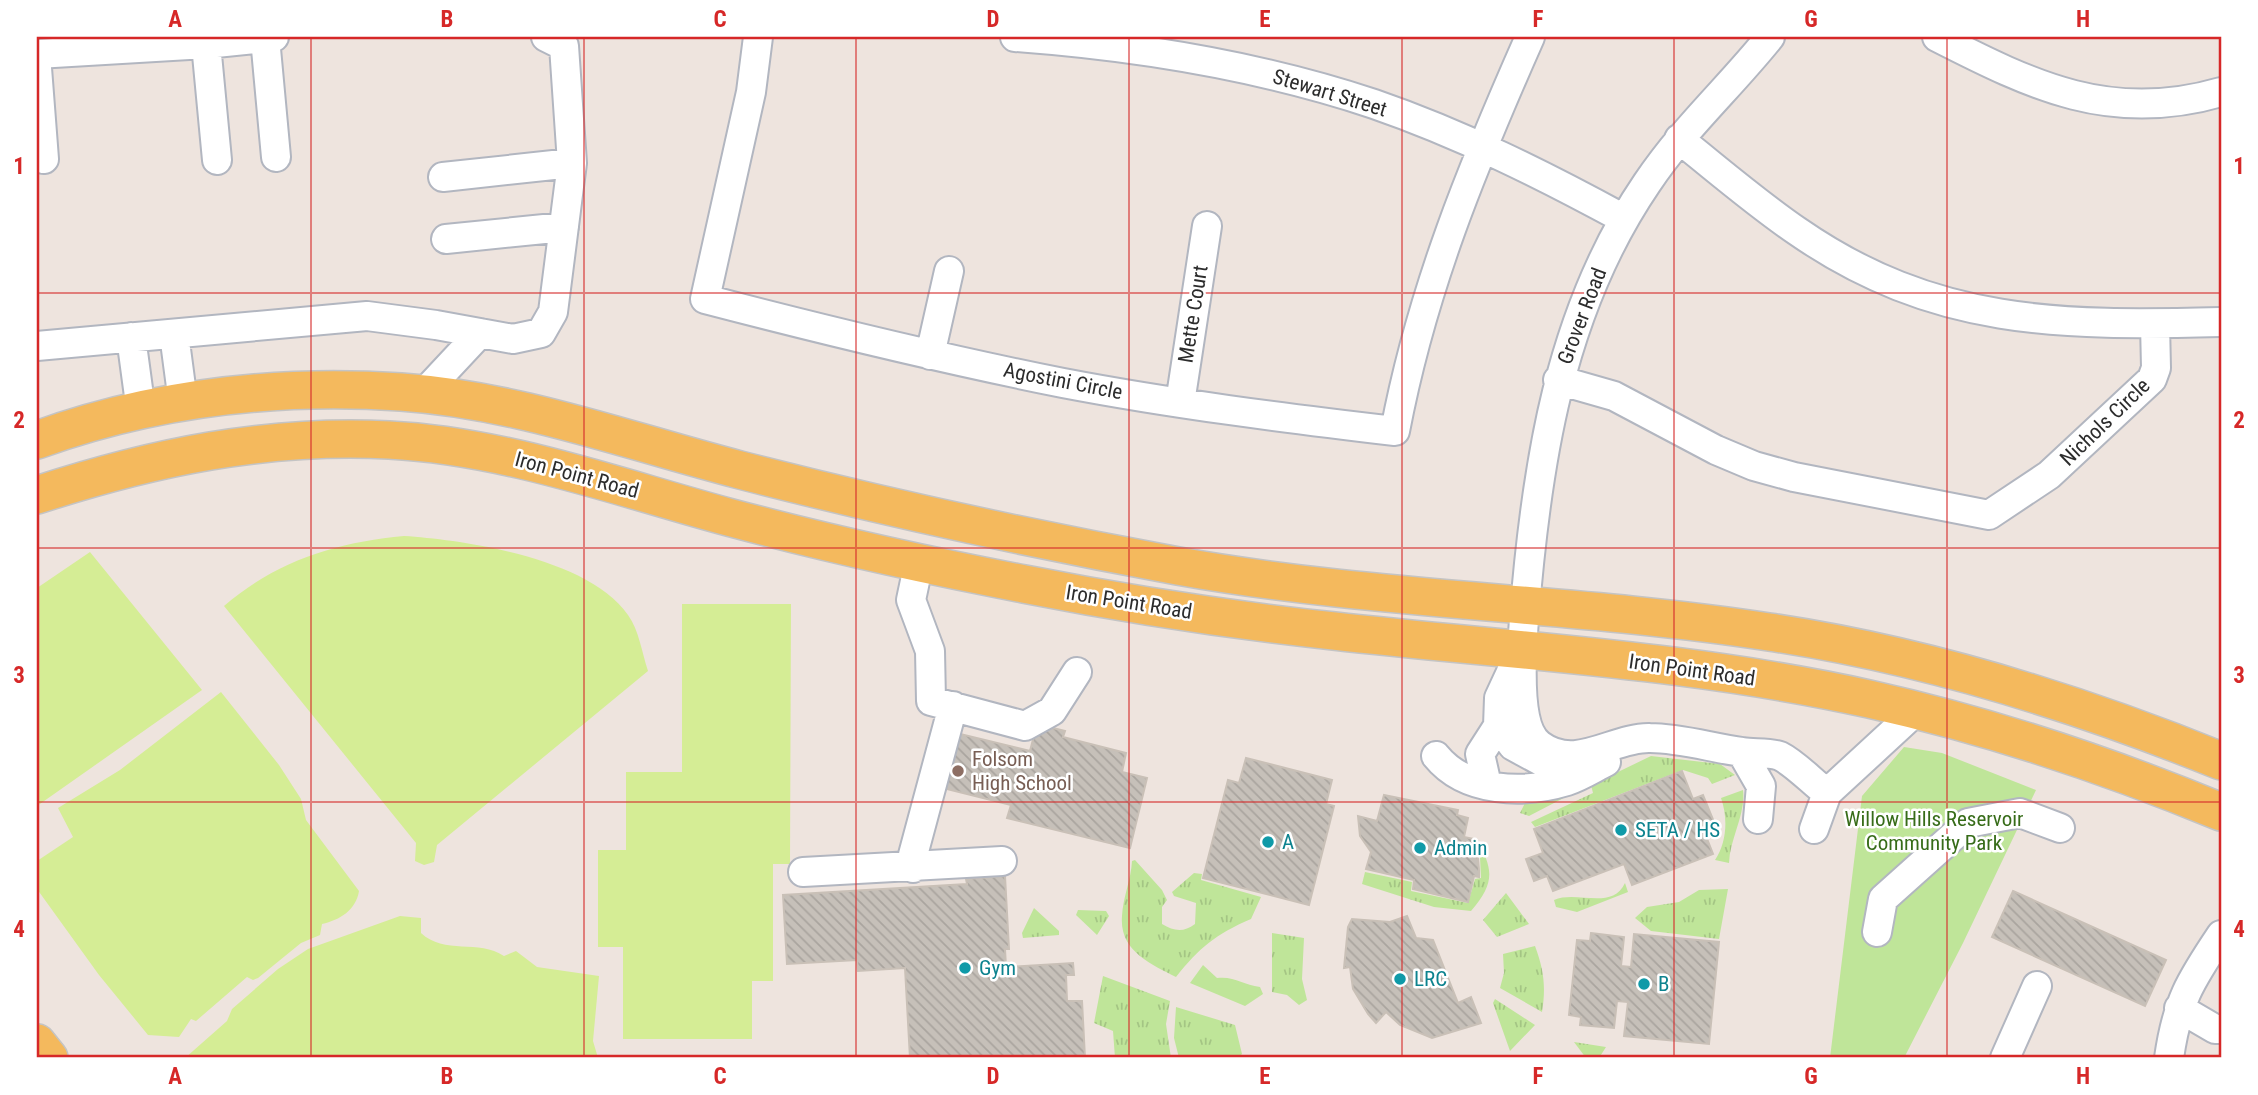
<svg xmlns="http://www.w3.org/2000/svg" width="2258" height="1095" font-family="'Roboto Condensed',sans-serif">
<defs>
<pattern id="grass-tufts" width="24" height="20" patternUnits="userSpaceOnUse" patternTransform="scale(1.75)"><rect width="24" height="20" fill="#bfe599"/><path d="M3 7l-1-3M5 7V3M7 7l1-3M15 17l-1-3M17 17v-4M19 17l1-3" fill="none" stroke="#a4c584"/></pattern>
<pattern id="building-back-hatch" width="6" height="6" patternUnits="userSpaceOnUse" patternTransform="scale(1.75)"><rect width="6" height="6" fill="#c6c0b9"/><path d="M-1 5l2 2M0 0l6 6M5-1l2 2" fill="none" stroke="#aaa59f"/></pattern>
</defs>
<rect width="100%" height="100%" fill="#eee4de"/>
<path fill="url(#grass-tufts)" d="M1651,756L1720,764L1735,775L1712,784L1708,778L1683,770L1535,827L1531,822L1593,793L1591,785Z
M1579,790L1529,816L1520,813L1525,803L1548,801Z
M1743,790C1746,814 1730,838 1729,863L1715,860C1727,842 1728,818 1721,798Z
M1476,839C1494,869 1495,883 1471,911L1434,907L1362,884L1365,872L1412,882L1411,891L1468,903L1475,879L1481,878L1480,857L1474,849Z
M1135,860L1162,890L1167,900L1162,907V924C1174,931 1183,933 1195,924L1196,903L1174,896L1172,892L1194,873L1202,874L1201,880L1261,897L1251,919C1216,934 1199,948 1176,977C1151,964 1119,951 1122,916C1123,897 1131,880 1132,861Z
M1625,883L1628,892L1577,912L1556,907L1554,900C1577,890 1612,911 1625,883Z
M1728,889L1719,939L1651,931L1635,918L1647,907L1679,902L1699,890Z
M1506,893L1529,924L1497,937L1483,920Z
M1034,908L1059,931V935L1023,938L1022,933Z
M1078,910L1106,911L1109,916L1097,935L1076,915Z
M1272,933L1304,938L1302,979L1307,1000L1299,1005L1287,995L1272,992Z
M1535,946C1544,970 1546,987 1542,1012L1500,988L1504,973L1503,954Z
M1103,976L1170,1001L1166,1024L1171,1058H1115L1113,1031L1094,1023Z
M1495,999L1535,1025L1510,1051L1493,1003Z
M1176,1007L1235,1025L1242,1054L1238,1058H1179L1174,1038Z
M1574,1042L1606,1047L1599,1058H1586Z"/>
<path fill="#bfe599" d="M1904,747L1942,753L2036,790L1963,943L1904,1058H1830L1862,796Z
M1203,965L1217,978C1235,976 1243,985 1260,987L1263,994L1245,1006L1190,983Z"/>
<path fill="#d5ed95" d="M404,536C467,540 590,559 628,615C639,630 642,653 648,671L437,845L434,862L424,865L415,861L416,843L224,606C276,561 337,542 404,536Z
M90,552L202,690L37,806V588Z
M682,604H791L790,864H773V981H752V1039H623V947H598V850H626V772H682Z
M221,692L279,765L301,799L306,820L359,891C356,910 340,920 322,924L320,935L301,943L258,978L253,980L247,977L196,1021L191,1019L179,1037L148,1035L99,975L37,889V861L73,837L58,808L120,770Z
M400,916L421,918V933C444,955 479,939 504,956L516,951L537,967L599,976L593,1041L598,1058H185L227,1021L232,1009L278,969L308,949Z"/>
<path fill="url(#building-back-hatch)" stroke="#c9c0b7" stroke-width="2" d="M1037,724L1065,731L1063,737L1126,753L1122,772L1147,778L1130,848L1007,818L1011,805L943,788L956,733L1030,751Z
M1246,758L1332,780L1326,804L1334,806L1309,905L1203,878L1228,780L1239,783Z
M1682,771L1693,799L1703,795L1716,827L1704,831L1713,854L1632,885L1624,864L1553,891L1547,876L1534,881L1526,859L1543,853L1534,829Z
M1384,795L1458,810L1457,815L1468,818L1464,837L1474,839L1472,851L1478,858L1479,870V877L1474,876L1468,902L1413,889L1414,880L1366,869L1371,852L1360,836L1358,816L1377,821Z
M1005,876L1009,949H1005L1006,967L1073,963L1074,975H1066L1067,1001H1082L1085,1058H910L905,968L858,971L857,960L787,964L783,895L967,884L966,879Z
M2013,891L2166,960L2145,1006L1992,937Z
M1407,916L1416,938L1433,940L1458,1003L1471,997L1481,1023L1432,1038L1400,1025L1386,1012L1376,1023L1368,1014L1353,989L1350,967L1344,968L1348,927L1352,919L1390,922Z
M1591,933L1624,937L1621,966L1631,967L1634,934L1719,942L1709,1044L1624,1036L1628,1002L1617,1001L1614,1028L1580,1025L1581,1017L1569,1015L1577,940L1590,941Z"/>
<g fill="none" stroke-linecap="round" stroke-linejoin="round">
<g stroke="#b2b6c0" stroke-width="32">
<path id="minor" d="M758,37L751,92L705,299C824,330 943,359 1063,383C1173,404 1284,418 1395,431C1422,289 1472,168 1530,37
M1015,37C1137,46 1257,65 1374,104C1461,134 1543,175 1624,219
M1770,37C1730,87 1683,129 1647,183C1559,312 1536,466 1524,619C1522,648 1515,727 1540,745C1576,772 1613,737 1650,738C1680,738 1712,748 1742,752C1753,754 1770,752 1780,756C1796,764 1812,782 1827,793
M1937,37C2033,86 2111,124 2221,92
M265,38L276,157
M206,44L217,160
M37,54L206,44L274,37
M37,68L44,159
M1679,139C1718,170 1756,203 1797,231C1934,326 2061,326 2221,322
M443,177L572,163
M446,239L564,227
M174,334L183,402
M131,337L141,411
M37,346L367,316L436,325L513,339L541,333L553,312L572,163L564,46L546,37
M930,355L949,271
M1558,380L1614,396L1716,450L1754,466L1794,477L1989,515L2049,475L2152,379L2156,368L2155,324
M423,394L480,333
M1180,403L1207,226
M919,562L911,600L930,651L931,701L1025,726L1052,711L1077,672
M1498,726L1513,746L1550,766
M1742,753L1761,786L1758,819
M1436,756C1466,793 1524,794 1567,781C1580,777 1594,768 1606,762
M1487,785L1480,754L1498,726L1499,698L1519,655
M1814,829L1827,793L1916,711
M913,868V855L953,706
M803,872L1002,861
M1877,932L1883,899L1968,823L2020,813L2060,828
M2179,1008L2215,1029H2221
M2005,1058L2037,986
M2169,1058C2177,1002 2190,981 2221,935"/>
</g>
<g stroke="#c4c4c4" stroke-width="40">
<path id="major" d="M37,440C153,398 278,384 401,392C518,400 628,441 740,470C884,507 1031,539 1178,566C1374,601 1573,602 1769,632C1925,655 2075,702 2221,761
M37,495C154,457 265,434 389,440C506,446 617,487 728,517C825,543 925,565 1024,584C1126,604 1231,620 1334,631C1513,651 1693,660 1869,699C1990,726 2107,765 2221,812
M37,1043L49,1058"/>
</g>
<use href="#minor" stroke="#fff" stroke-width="28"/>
<use href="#major" stroke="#f4b95d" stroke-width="37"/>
</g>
<path fill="none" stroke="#d62828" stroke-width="2" stroke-opacity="0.55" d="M311,37V1058M584,37V1058M856,37V1058M1129,37V1058M1402,37V1058M1674,37V1058M1947,37V1058M37,293H2221M37,548H2221M37,802H2221"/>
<circle fill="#8d6e63" stroke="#fff" stroke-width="2.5" cx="958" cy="771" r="7"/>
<g fill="#0f9aa8" stroke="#fff" stroke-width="2.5">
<circle cx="1621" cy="830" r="7"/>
<circle cx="1268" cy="842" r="7"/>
<circle cx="1420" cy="848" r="7"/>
<circle cx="965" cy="968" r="7"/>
<circle cx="1400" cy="979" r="7"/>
<circle cx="1644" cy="984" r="7"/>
</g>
<g text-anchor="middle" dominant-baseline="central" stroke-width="5" stroke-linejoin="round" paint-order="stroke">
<g font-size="21" fill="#2c2c2c" stroke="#fff">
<text transform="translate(1330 93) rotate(17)">Stewart Street</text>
<text transform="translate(1193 314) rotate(-81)">Mette Court</text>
<text transform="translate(1582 316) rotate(-69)">Grover Road</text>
<text transform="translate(1063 381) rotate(11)">Agostini Circle</text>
<text transform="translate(2105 422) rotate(-44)">Nichols Circle</text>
<text transform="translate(577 475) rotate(15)">Iron Point Road</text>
<text transform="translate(1129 602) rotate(9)">Iron Point Road</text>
<text transform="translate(1692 670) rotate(8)">Iron Point Road</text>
</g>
<g font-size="21" fill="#785e54" stroke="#fff" text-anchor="start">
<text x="972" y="759">Folsom<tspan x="972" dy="24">High School</tspan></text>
</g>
<g font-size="21" fill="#376c19" stroke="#fff">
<text x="1934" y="819">Willow Hills Reservoir<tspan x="1934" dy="24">Community Park</tspan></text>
</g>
<g font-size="21" fill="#0d838f" stroke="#fff" text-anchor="start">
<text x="1635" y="830">SETA / HS</text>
<text x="1282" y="842">A</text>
<text x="1434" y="848">Admin</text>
<text x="979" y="968">Gym</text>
<text x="1414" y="979">LRC</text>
<text x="1658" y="984">B</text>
</g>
</g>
<rect width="2258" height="1095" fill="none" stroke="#ffffff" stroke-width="77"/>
<rect x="38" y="38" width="2182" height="1018" fill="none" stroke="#d62828" stroke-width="2.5"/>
<g font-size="23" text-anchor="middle" font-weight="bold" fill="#d62828">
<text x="175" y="27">A</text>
<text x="447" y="27">B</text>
<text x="720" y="27">C</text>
<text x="993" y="27">D</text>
<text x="1265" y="27">E</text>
<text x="1538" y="27">F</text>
<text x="1811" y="27">G</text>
<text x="2083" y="27">H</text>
<text x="19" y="174">1</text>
<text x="2239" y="174">1</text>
<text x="19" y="428">2</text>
<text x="2239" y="428">2</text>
<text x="19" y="683">3</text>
<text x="2239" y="683">3</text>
<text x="19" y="937">4</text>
<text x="2239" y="937">4</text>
<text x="175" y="1084">A</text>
<text x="447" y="1084">B</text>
<text x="720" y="1084">C</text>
<text x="993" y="1084">D</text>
<text x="1265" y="1084">E</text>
<text x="1538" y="1084">F</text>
<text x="1811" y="1084">G</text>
<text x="2083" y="1084">H</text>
</g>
</svg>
